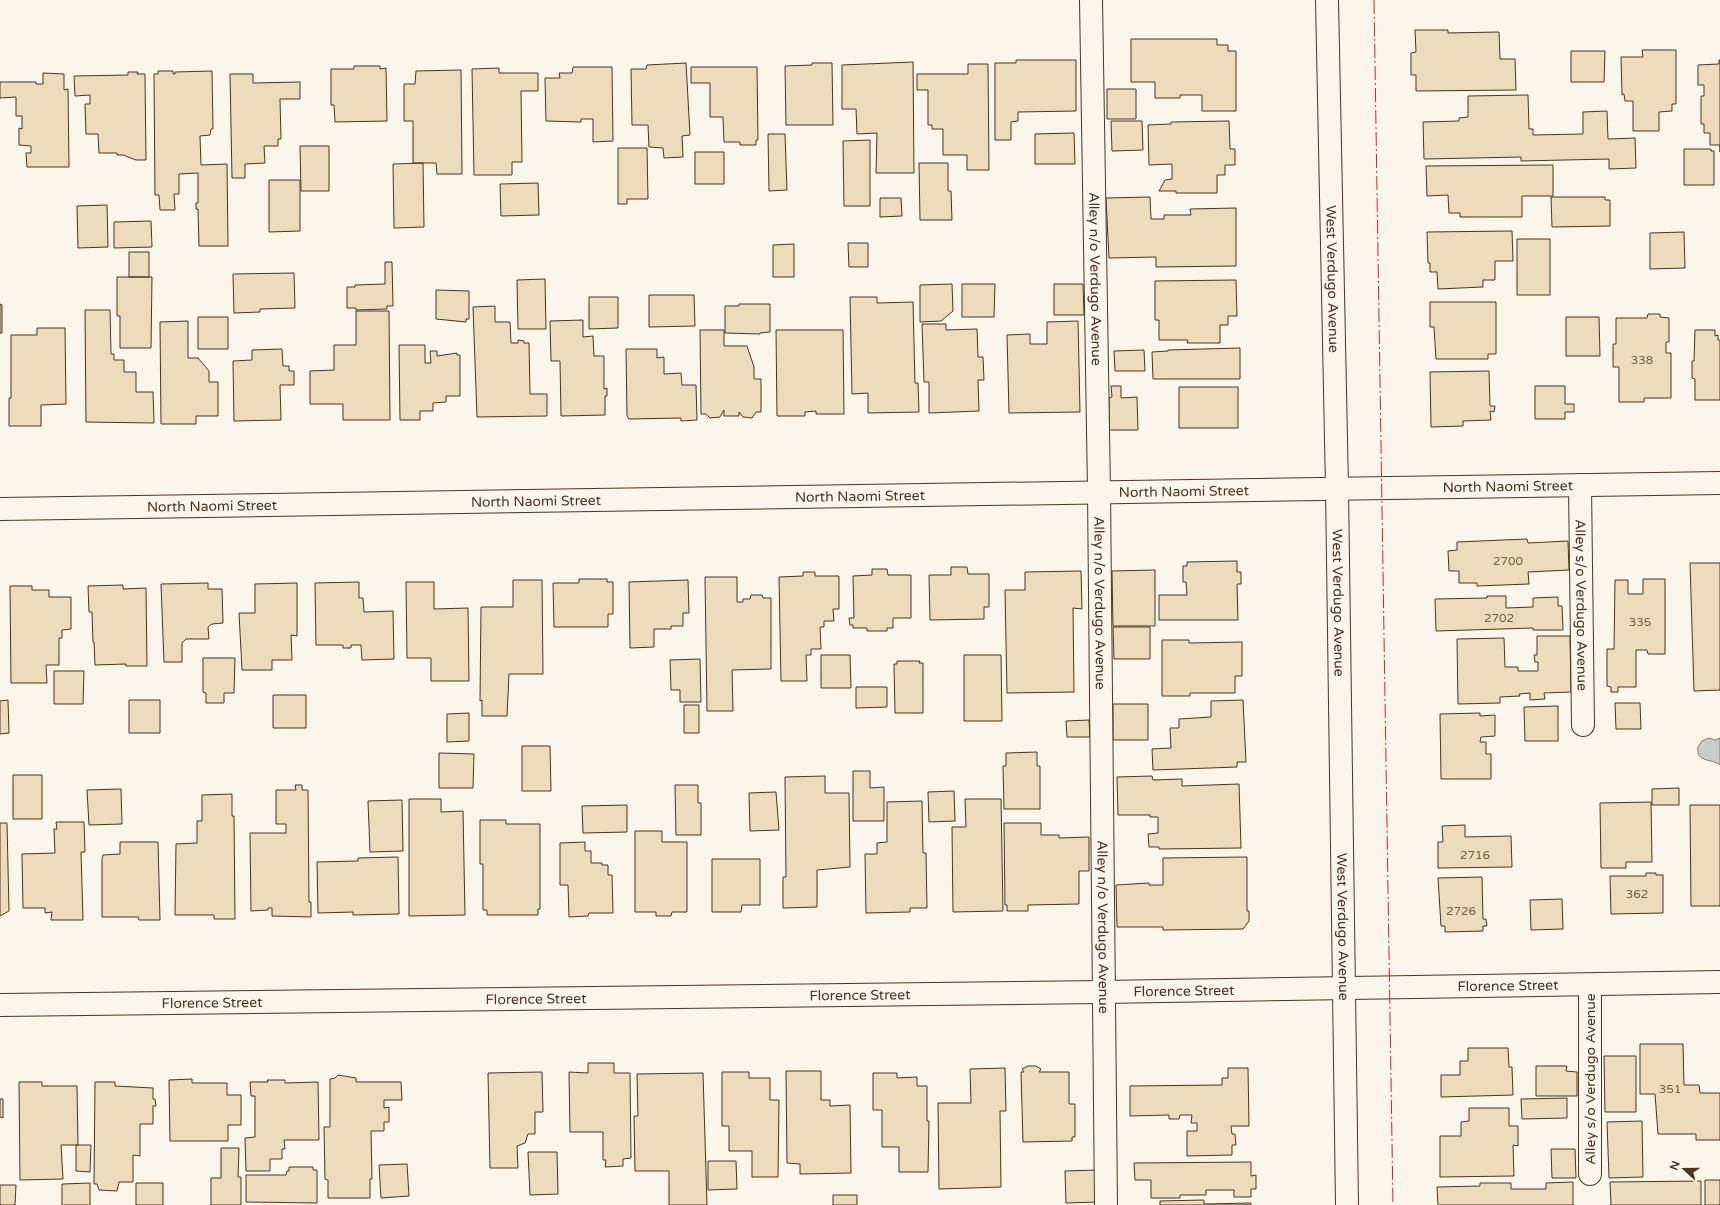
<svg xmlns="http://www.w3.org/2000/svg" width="1720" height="1205" font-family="'Varela Round',sans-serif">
<rect width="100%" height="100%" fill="#fbf6e9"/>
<path fill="#c9cecd" stroke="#887966" d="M1709,738L1715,740L1720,738V765C1711,758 1696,763 1698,747L1702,741Z"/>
<path fill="#ecdcbc" stroke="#4a3520" d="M1415,30H1448V33L1499,32L1500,59H1515L1516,90L1416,91V75H1411V53L1416,52Z
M1131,39H1217V45H1228V51H1236V111H1202V95H1180V98H1155V82H1131Z
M1642,50H1676V104H1672V111L1659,112V131H1633V101H1625L1624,94L1622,95L1621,57H1643Z
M1571,51H1605L1604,82H1571Z
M1016,60H1076V111L1018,112V121L1011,122V140H995V63H1016Z
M1719,60H1720V152V145H1710V133H1704V124H1701V96H1704V85H1698V65L1719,64Z
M913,62L914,173H876L877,133L857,134L856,109H842V65Z
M686,63L690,135L682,136L683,157L664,158L663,148L649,147L648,125H632L631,69H646L647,65Z
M812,63H832L833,125H786L785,66L812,65Z
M968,64H988L989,170H967V155H943V129H932V125H928V90H917V74H968Z
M354,66H380V69L386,68L387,121L335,122L334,105H331V69H354Z
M573,67H612L613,141L593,142V119H581V122L546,121L545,78H560L559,73H572Z
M691,67H757L758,140H756V145H740V142H724L723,117H710V83H691Z
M499,68V73H538V91H521L522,162H512V175H474L472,69Z
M461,70L462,174H437L436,163H413V121H404V84H415L416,71Z
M158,71H173V74H175V72L212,71L213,129H211L210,135L200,136L201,165L227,164L228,246H199L198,209H196V203H198V173L179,174V194H174L175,210H160L159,195H155L154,74H158Z
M128,72H138L137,74H145L146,160H136L123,155H117V153H99L98,134H86L85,104H90V95L75,96L74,76L128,75Z
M43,73L64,74V90L68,89L69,167H27L26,153H31V146L19,145V128L22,129V116H16V97L0,98V82H36V84H43Z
M230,74H253V83L300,82V99H280L281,139H278V146H264L265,163L245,164V178H232Z
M1107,89H1136V119H1107Z
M1528,95L1529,129H1533V135L1583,134V112L1607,111L1608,139L1635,138L1636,168L1609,169V159L1521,161V157L1424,159L1423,122L1459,121V118L1468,117V96Z
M1111,121H1142L1143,150L1112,151Z
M1229,121L1230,149H1235V165H1225V175H1217V193H1176V191H1159L1165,180L1172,179V164L1149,165L1148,125L1171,124V122Z
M1074,133L1075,164H1035V134Z
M768,134H785L787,190L769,191Z
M870,140V206H844L843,141Z
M300,146H329V191H301Z
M618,148H647L648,199H627V204H618Z
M1684,149H1711V151H1714V185H1684Z
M695,152H724V184H695Z
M423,163L424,227L394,228L393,164Z
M919,163H948V191H951L952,220H920Z
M1553,165V196H1522V217H1460V213H1449L1448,195L1427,196L1426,166Z
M269,180H300V231L269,232Z
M538,183L539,215L501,216L500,184Z
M1150,197L1151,219H1164V215H1191L1190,209L1236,208V266L1156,267V257L1109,258L1106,198Z
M1551,197H1605V200H1610V226L1552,227Z
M880,198H901L902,216L880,217Z
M107,205L108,247L78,248L77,206Z
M151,221L152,247L114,248V222Z
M1512,231L1513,261H1495V280H1483V287L1438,289L1437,272H1430V263H1428L1427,232Z
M1684,232L1685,268L1650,269V233Z
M1517,239H1550V295H1517Z
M848,243H868V267H849Z
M794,244V277H773V245Z
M129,252H149V277H129Z
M385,262H392L393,306H387V309L356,310V308H347V287H355V285L385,284Z
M294,273L295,308L260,309V312L234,313L233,274Z
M117,277H152L151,348H120V316H117Z
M545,279L546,329H518L517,280Z
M1236,280L1237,316H1228V325H1220V343H1187L1188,340H1159V320H1155V281Z
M952,284L953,311L941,321L920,322V285Z
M962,284H995L994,317H962Z
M1054,284H1083L1084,315H1054Z
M436,290L469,291V319H466V322L436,319Z
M649,295H694L695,326L649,327Z
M589,297H618V328L589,329Z
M850,297H877V303L913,302L915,383H918L919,412L868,413V393L852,394Z
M1430,302H1496V354H1488V359H1436L1434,327H1430Z
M0,304L2,305V333H0Z
M739,304H770V332L760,333V334L725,333V306H739Z
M495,306V322H510L511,343H518V340L524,341V343H529L530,394H547V416L477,417L473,307Z
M85,310H110L111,354H114V360H124V372H136V392H153L154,423L86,422Z
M356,311H389L390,420H343V404H310V371L334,370V345H356Z
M1648,314H1660V317L1669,318V342H1666V353H1671V398H1644V402H1619V367H1613V344H1616V318H1647Z
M198,317H228V349H198Z
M1566,317H1599L1600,356H1566Z
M583,320V337L593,336L594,356H604V389L607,388V396H605V415L561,416L560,361H551L550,321Z
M188,321V358H198L209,371V382H218V416H196V424H161L160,322Z
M1078,321L1080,412L1009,413L1007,335L1030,334V344H1047V322Z
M922,324H946V330L977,329L978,357H983L984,380H978L979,411L929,413V382H924Z
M37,328H65L66,404L41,405V426H9V398H11V335H37Z
M700,330H724V346H747L754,367V379H761V412H756L752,418L743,417L739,412V416H724V410L720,417L710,418L706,414H701Z
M776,330H843L844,414H816V411L805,412V416H777Z
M1695,330H1715V336L1718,335V340H1720V400H1695V379L1692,378V361H1694Z
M399,345H425V363H431L430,351H437V356L457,353V355H460V396H446V402L433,403V411H420V420H400Z
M1240,348V379H1153L1152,352L1168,351V350Z
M282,349L283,366H289V371H294V385H280L281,420L234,421L233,361L252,360V350Z
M626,349H657V358L664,357V374L681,373L682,385H696L697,420L681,421V418L629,419L627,416Z
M1144,350L1145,371H1115L1114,351Z
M1489,371L1490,406H1495L1494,412L1490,411L1491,420L1463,421V426L1431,427L1430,372Z
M1111,386H1121V398L1137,397L1138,430H1109V398L1112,397Z
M1535,386H1565V404H1574V412H1565V419H1535Z
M1179,387H1238V428H1179Z
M1527,539L1528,543L1568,541L1569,570L1528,572L1529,584L1477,586V583H1459V571H1449L1448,551L1457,550V542Z
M1237,561V572H1241V584H1237L1238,620H1159V595H1187L1186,582H1183V566H1187V562Z
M1690,563H1720V690L1694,691Z
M951,567H967L968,574H989V607H984V619L930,620L929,575H951Z
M872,569H887L888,575H911V618H893V628H887V631H867V628H853V625H850L849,618H854L853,576L872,575Z
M1155,570V626H1113L1112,571Z
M1081,571L1082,609L1073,608L1074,692L1007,693L1005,590H1025V572Z
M803,572H815V576H839V609H833L834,621H824V627H820L821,649H811V655H806L807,681H781L779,577L803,576Z
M705,577H737V602H743V599H750L751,595H762L763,598H771V669L732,670L733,711H707Z
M579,579H607V582H613V614H608V627H554L553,583H579Z
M1643,579H1665V654H1648L1647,650H1636V687H1618V692H1611V687L1607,686V649H1614L1615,580H1628V594H1643Z
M513,580H542L543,674H509L507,716H482V700L480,701L481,607H513Z
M688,580L689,613H683V626H671V629H654V647L630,648L629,582Z
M359,582V598H363L364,612L393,611L394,659L362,660L361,645H351V648H343V645H316L315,583Z
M406,582H434V609L468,608L469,681H431V658H407Z
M208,583V589H222L223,623L212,624L208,627L209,639H186L182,643V662H164L161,584Z
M297,583V636L291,635L292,660H272V670H242L239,613H255V584Z
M123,585V589L146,588L147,666H126V664L95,665L94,642H93L92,612H89L88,586Z
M10,586H32V590H49V597H71V629L62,630V638H59V665H46L47,683H11Z
M1487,596H1506V608L1533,607V598L1558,597V606H1562L1563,630H1533V628L1436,631L1435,599L1487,598Z
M1113,627H1150V659H1114Z
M1537,636H1570L1571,692L1544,693L1545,699L1530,700V693L1519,694L1520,696L1500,697V703L1458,704L1457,639L1504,638L1505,667H1518V671H1538V662H1535L1534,655H1537Z
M1162,640H1189V643L1242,642V676H1235V693H1190V696H1162Z
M821,655H850L851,688H821Z
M964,655H1001L1002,721H964Z
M203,658H235L234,693H224V703H206V693L203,692Z
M700,659L701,702H680V690H671L670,660Z
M897,661H920L919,663H923V713H895L894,664H897Z
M54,671H84L83,704H54Z
M856,687H887V707L856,708Z
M273,695H306V728H273Z
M8,700L9,733L0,734V701Z
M129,700H160V733H129Z
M1243,700L1246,762H1237V767L1153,770L1152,749L1171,748L1170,728H1179V719L1211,717V701Z
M1615,703H1640L1641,729H1616Z
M1113,704H1148V740H1113Z
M684,705H699V733H684Z
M1558,706V741H1525L1524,707Z
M469,713V741L447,742V714Z
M1480,713V716L1495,715V736L1481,737L1480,742H1486V754H1491V779H1441L1440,714Z
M1089,720L1090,737H1067L1066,721Z
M522,746H550L551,791H522Z
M1037,752V766H1040V809H1004L1003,766H1006V753Z
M439,753L474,754L473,788H439Z
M853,771H870V788L884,787V821H853Z
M13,775H42V819H13Z
M825,776V793H849L850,867L817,870V907L783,908V877H786L785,777Z
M1152,776L1153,780L1182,779V786L1239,784L1241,848L1159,849V847H1149L1148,834L1158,833V817H1150V815H1118L1117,777Z
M295,785H302V790H308L309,902H311V917L272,916V908H268V910L251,911L250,833H286V824H276V790H296Z
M675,785H698V803H701V835H676Z
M1679,788V805H1652V789Z
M121,789L122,824L89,825L87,790Z
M954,791L955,821L929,822L928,792Z
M776,792L779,830L750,831L749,793Z
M232,794V816H234L235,919H214V915H175L176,844L197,843V821H202V795Z
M409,799H441V812L463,811L465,915L409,916Z
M965,799H1001L1003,911L953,912L952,827H966Z
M402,800L403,851L370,852L368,801Z
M922,801L923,853H926L927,908H910V912L866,913L865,854H877V843L887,842V802Z
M1651,802L1652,862H1626V868H1601L1600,803Z
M627,805V832L583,833L582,806Z
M1690,805H1720V906H1691Z
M480,820H506V824H540V909H538V915H487V910H483V864H480Z
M56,822H84L85,852H81L83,920H51L52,912L45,913V908H23L22,854L55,853L54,829H57Z
M0,823H7L9,911L0,916Z
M1004,823H1041V835H1059V838L1089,837V871H1079V904L1028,905V911H1007V905H1005Z
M1465,825V837L1511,836L1512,867L1438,868V842H1443L1442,826Z
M635,831H662V842H687V912H672L671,916H656V912H635Z
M120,842H158L160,920H139L138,917H102V859L103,855L120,854Z
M585,842V851H591V863H602V865H608V875H612L613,913H589L588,916L569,917L568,885H560V843Z
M398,857L399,914L353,915V912L318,913L317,862L358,861V858Z
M1247,857V911H1249V921L1243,929L1163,930V927H1117L1116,885L1149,883V885H1163V858Z
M712,859H760V905H742L741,912H712Z
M1646,873H1656V875H1663V913L1611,914L1610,876H1646Z
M1482,877L1483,919H1486L1487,926H1483V931L1445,932V926H1441L1438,878Z
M1562,899L1563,929L1531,930L1530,900Z
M1640,1044H1683L1684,1085H1699L1700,1093H1720V1140H1696V1134H1658L1655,1094H1640Z
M1468,1048H1508L1509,1067H1512L1513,1095L1441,1097V1075H1460V1061H1468Z
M1604,1056H1636V1112H1605Z
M588,1063H614V1073H630L631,1158L623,1159V1166L605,1167L606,1160H603V1132H570L569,1072L588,1073Z
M1028,1066H1036L1041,1069L1039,1072H1069V1104H1075V1137H1072V1141L1023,1142L1021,1072H1024L1022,1069Z
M1536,1066H1567L1566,1071L1577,1072V1096H1536Z
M1005,1068L1006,1111H1000L1001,1187L939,1189L938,1103H971L970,1069Z
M1228,1068H1248L1249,1126H1231L1232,1134H1235L1236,1145H1232V1155L1187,1156V1131H1197V1123H1191L1192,1115H1180L1179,1119H1169V1115L1130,1116V1086L1222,1085V1078H1228Z
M786,1071H821V1100H830V1106L850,1105L851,1173L800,1174V1164L787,1163Z
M542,1072L543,1112H535V1134H528L525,1143L517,1146L518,1168H490L488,1073Z
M722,1072H749V1078H770V1100H779L778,1177H752V1151H729V1126H722Z
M703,1073L707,1205H669V1171H635L634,1116H638L637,1074Z
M873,1073H897V1078L917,1077V1086H927V1121H929L928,1172H899V1147H882V1110H873Z
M338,1075L356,1078V1082H401L402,1100H384V1108L389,1107V1122H384V1131H371L372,1179H370V1198H328V1180L325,1179L324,1127H330V1079L335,1078Z
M192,1079V1083H227V1095H241V1125H228V1141H170L169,1080Z
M267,1080H285V1083L318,1082L319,1140H284L285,1149H282V1159H270V1171H246L245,1138L255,1137V1096H251L250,1082H268Z
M19,1082H42V1086H77L78,1145H61L63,1179L20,1180Z
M95,1082H115V1086L153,1088V1099H155L156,1106H153V1124H140V1156L133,1155V1182H119L117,1191L99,1190L97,1184H94Z
M1567,1098V1118L1522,1119L1521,1099Z
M0,1099H3V1118L0,1117Z
M1469,1108H1509V1126H1518V1146L1513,1145L1514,1176L1440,1177V1136H1461V1122L1469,1121Z
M1642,1121L1643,1177L1609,1178L1607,1122Z
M76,1145H91L90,1172L76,1171Z
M221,1148H239L238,1177H241V1205H211V1178H221Z
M1551,1149H1575L1576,1178H1552Z
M528,1152H557L558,1194L530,1195Z
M708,1161H736L737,1189L708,1190Z
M1251,1162V1176L1256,1175V1189H1251V1197H1234V1190H1206V1195H1180V1198H1151V1180H1135L1134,1163Z
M407,1164L409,1196L381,1198L379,1165Z
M289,1167H313V1170H317V1203L246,1202V1175H286L287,1171H289Z
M1097,1170L1098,1202L1066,1203L1065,1171Z
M1705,1180H1720V1205H1705Z
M1701,1181V1205H1611L1610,1182Z
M1573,1182V1205H1438L1437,1187L1480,1186V1183H1511V1189H1546V1183Z
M90,1183V1205H62V1184Z
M136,1183H163V1205H136Z
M0,1185H16L15,1205H0Z
M833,1195H857V1205H833Z
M1204,1200V1204L1251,1203V1205H1160V1201Z"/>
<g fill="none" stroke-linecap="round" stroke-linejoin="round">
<g stroke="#4a3520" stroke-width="24">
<g id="minor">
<path id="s1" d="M1091,0L1099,491L1106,1205"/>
<path id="s2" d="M1580,485L1583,725"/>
<path id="s3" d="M0,509L1720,483"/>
<path id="s4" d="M0,1005L1103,992L1720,982"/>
<path d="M1590,1174V985"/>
</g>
</g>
<g stroke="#4a3520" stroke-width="24">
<g id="major">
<path id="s5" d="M1327,0L1337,488L1347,1205"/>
</g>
</g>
<use href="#minor" stroke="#fbf6e9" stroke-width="22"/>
<use href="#major" stroke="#fbf6e9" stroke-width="22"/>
<path stroke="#c62828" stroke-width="1" stroke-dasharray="14 3 2 3" stroke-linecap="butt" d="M1374,0L1393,1205"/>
</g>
<g text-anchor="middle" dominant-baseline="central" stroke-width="3" stroke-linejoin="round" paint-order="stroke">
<g font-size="12" fill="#725f47">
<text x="1642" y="360">338</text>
<text x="1508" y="561">2700</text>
<text x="1499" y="618">2702</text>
<text x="1640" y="622">335</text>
<text x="1475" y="855">2716</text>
<text x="1637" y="894">362</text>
<text x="1461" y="911">2726</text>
<text x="1670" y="1089">351</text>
</g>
<g font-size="14" fill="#4a3520" stroke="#fbf6e9">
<text stroke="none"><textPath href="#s1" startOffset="279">Alley n/o Verdugo Avenue</textPath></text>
<text stroke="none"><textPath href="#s5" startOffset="279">West Verdugo Avenue</textPath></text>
<text stroke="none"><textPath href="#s3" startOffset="1508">North Naomi Street</textPath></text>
<text stroke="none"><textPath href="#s3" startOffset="1184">North Naomi Street</textPath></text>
<text stroke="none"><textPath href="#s3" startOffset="860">North Naomi Street</textPath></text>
<text stroke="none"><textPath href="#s3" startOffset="536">North Naomi Street</textPath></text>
<text stroke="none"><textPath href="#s3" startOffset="212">North Naomi Street</textPath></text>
<text stroke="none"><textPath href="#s1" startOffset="603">Alley n/o Verdugo Avenue</textPath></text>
<text stroke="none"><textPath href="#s5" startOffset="603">West Verdugo Avenue</textPath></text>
<text stroke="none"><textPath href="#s2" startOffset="120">Alley s/o Verdugo Avenue</textPath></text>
<text stroke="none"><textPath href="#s1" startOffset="927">Alley n/o Verdugo Avenue</textPath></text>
<text stroke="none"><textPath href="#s5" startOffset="927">West Verdugo Avenue</textPath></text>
<text stroke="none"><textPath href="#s4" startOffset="1508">Florence Street</textPath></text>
<text stroke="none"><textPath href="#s4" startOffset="1184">Florence Street</textPath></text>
<text stroke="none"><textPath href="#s4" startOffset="860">Florence Street</textPath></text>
<text stroke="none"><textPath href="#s4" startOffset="536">Florence Street</textPath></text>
<text stroke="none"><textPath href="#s4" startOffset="212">Florence Street</textPath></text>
<text transform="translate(1590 1079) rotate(-90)">Alley s/o Verdugo Avenue</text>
</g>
</g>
<g transform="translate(1684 1169) rotate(291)" stroke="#fbf6e9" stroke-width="3" paint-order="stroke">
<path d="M0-3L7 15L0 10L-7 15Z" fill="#4a3520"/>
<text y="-6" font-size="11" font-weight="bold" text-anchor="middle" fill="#4a3520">N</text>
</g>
</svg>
